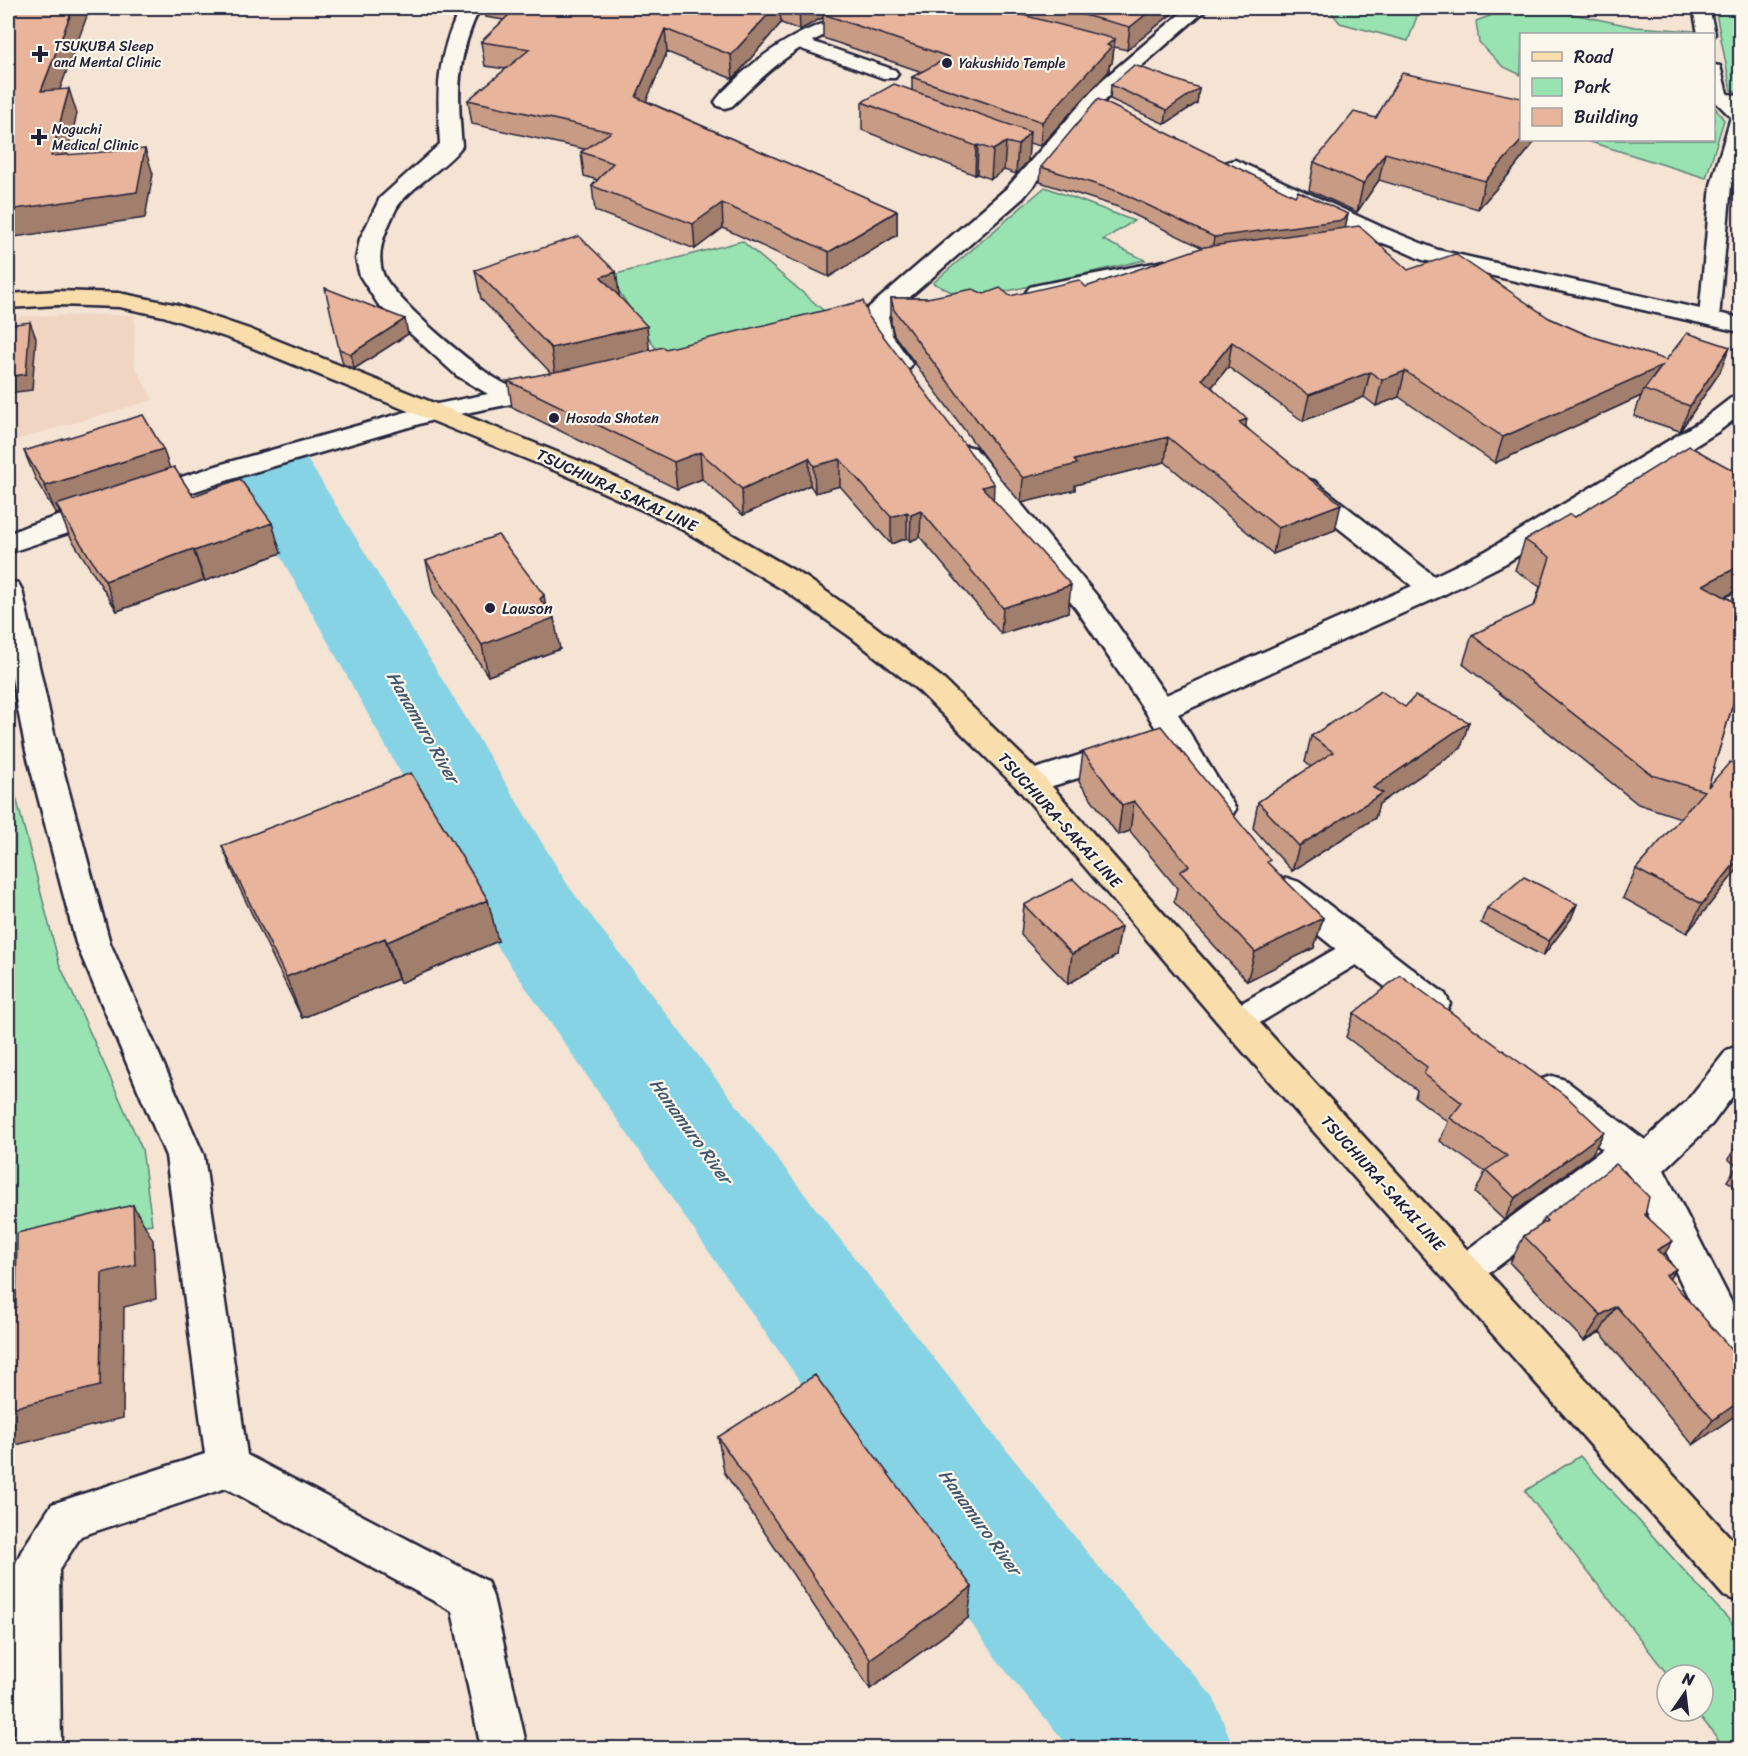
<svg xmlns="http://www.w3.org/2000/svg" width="1748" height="1756" font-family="Sriracha,sans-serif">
<rect width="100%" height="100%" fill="#f5e3d4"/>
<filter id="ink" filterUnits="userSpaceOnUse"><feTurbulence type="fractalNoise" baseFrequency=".0167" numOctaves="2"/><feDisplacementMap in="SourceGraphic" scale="12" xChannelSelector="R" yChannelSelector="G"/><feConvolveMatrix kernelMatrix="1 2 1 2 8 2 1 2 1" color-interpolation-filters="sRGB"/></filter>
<g filter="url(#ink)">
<path fill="#f1d5c3" d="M110,315H135L134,365L153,400L8,442V319L25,316Z"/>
<path fill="#99e3b2" stroke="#5e8276" stroke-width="1.5" d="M1328,8H1420L1408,41L1340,23Z
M1511,8H1544L1635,27L1694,31L1695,34H1522L1521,75L1502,66L1479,42L1476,21Z
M1715,8H1740V92L1731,90Z
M1714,106L1724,120L1706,178L1584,140H1714Z
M1045,187L1134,221L1103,240L1145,260L968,300L933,283Z
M742,241L830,316L658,352L609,276Z
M8,766L59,963L142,1149L152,1224L29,1241V1310L8,1315Z
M1580,1456L1740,1632V1748H1725L1696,1711H1703V1675H1668L1525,1491Z"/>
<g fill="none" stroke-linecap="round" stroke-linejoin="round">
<path fill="#85d3e4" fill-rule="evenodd" d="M277,451L306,458L318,476L569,887L816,1209L1098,1566L1213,1697L1234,1748H1070L1000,1664L732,1285L495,943L236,476L248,458Z"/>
<g stroke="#22223b" stroke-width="5">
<path id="service" d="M1693,8H1709L1715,34L1714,36L1698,34Z
M799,37L895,70L898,74L895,78H883L793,46L790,42L793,38Z
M1714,65L1720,66L1727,93L1740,106V148L1731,185L1719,318L1716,322L1709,324L1702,322L1699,318L1711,185L1731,117L1714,100Z
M1359,938L1369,941L1374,949L1369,957L1248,1030L1237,1033L1226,1030L1222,1021L1226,1012L1349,941Z
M1629,1134L1640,1138L1645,1148L1640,1158L1476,1283L1464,1287L1452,1283L1447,1272L1452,1261L1618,1138Z"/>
</g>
<g stroke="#22223b" stroke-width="5">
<path id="minor" d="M461,8H480C456,56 457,94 462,146C447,167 407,189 396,209C386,230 375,251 383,274C392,298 492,386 517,388C533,389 546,380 562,384L566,389L562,394L440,418L247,474L8,553V534L27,526L229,462L427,406L488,394L456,375L378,304L360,276L356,259L360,239L380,198L440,144C437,93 436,55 461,8Z
M1187,8H1208L1114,90L1023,198L888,316L892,335L912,364L909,369L900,371L891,369L868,335L864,314L867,309L1007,188L1100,82Z
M867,13L874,15L877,19L874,23C860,27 846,27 833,32C793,46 762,77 732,106L725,108L718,106L715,102C721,92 732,84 740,75C778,41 817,20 867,13Z
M1725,94L1740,95V107L1718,104L1715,100L1718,96Z
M1235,160L1384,228L1438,250L1740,318V332L1423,260C1412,256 1383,240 1373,242C1354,245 1337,256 1317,251L1313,246L1317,241L1356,232L1227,172L1224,167L1227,162Z
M1164,261L1172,263L1176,268L1172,273L1038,299L1030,297L1026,292L1030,287L1038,285Z
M1740,395V415L1719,431L1506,563L1441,596L1178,714L1236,809L1231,817L1220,821L1209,817L1149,717L1077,610L953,454L957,448L966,446L975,448L1097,596L1166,695L1412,586L1294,493L1291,487L1294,481L1304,479L1314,481L1434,576L1486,551L1701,421L1731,398Z
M8,581L18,583L22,590L58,751L110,943L204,1156L247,1455L487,1581L493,1597L527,1748H481L452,1611L226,1488L81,1536L59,1570L61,1748H15V1565L22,1550L52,1504L205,1454L166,1156L76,943L26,751L8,658Z
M1125,741L1136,744L1141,752L1136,760L1030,793L1019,790L1014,782L1019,774Z
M1287,878L1299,882L1445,994L1450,1004L1445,1014L1433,1018L1421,1014L1347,958L1275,900L1270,891L1275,882Z
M1740,1045V1086L1712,1124L1664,1170L1740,1319V1375L1726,1369L1704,1330L1630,1177L1616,1159L1539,1102L1534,1091L1539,1080L1552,1076L1565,1080L1645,1140L1686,1102L1727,1050Z"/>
</g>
<g stroke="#22223b" stroke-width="5">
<path id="primary" d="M57,291L119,293L178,305L249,329L579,461L693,512L807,578L872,624L941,677L1041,774L1249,1011L1740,1548V1602L1724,1596L1225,1031L1019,790L919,691L852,638L787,592L673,524L561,473L231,339L163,316L119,307L57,305L8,308V294Z"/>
</g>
<use href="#service" fill="#fbf7ec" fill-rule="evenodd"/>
<use href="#minor" fill="#fbf7ec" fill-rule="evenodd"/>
<use href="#primary" fill="#f9ddab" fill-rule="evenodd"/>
</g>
<path fill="#c89b85" stroke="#22223b" stroke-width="1.5" d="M485,8H1179L1127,50L1114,47L1112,63L1109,65V71L1040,146L1029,143L1028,161L1016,174L1004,170L991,179L977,174L975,175L862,130V102L912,90V77L922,72L823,38V18L820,19L800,30L781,23L733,79L667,52L646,101L897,211V235L829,277L723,228L695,249L595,211L592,186L597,180L584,176L581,152L584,149L472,124L468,100L506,69L485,66L481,42L504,20L486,17Z
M1111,85L1199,88L1197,103L1165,124L1110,99Z
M1376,118L1521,140H1536L1511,172L1478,209L1379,180L1357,212L1309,190L1314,162Z
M1041,167L1295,196L1348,214L1345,228L1408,270L1549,318L1587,335L1666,360L1720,372L1680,431L1634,416L1641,396L1495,463L1399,397L1376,406L1364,397L1303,421L1228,367L1212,387L1335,530L1273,554L1165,462L1075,485V490L1021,503L1000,478L894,335L891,323V298H927L984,294L1010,296L1086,287L1203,248L1118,207L1040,182Z
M475,270L616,272L619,296L650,350L665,349L869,317L993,500L1068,612L1001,634L920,537L910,541L907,538L891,544L840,486L815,493L810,485L743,515L702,479L677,489L512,407L508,381L551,373L481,299Z
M408,334L354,369L343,364L339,349Z
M24,451L170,468L193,496L281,553L205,581L204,580L117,611L69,535L60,513L56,514L36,480Z
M1740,474V589L1726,597L1740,605V696L1736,694L1708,787L1740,866L1687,933L1623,898L1636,869L1681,818L1638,804L1463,664L1472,635L1534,606L1540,587L1515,570L1525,540L1575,517Z
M426,561L544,595L545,606L560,649L488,676L433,592Z
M1311,736L1461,748L1379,804L1375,818L1292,871L1253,828L1258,802L1311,767L1305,762Z
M1083,752L1269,865L1323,918L1314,948L1247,981L1174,902L1177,888L1130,831L1118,835L1079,782Z
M222,846L498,941L400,983L398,979L302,1018L239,887Z
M1577,904L1571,919L1543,956L1481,923L1487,908Z
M1024,905L1116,956L1068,984L1021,935Z
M1354,1013L1604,1132L1592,1154L1504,1220L1475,1193L1485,1172L1440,1141L1448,1122L1415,1097L1417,1090L1346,1037Z
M1740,1141V1189L1727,1181L1737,1166L1728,1159Z
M1645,1215L1663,1256L1676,1269L1669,1279L1740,1412L1693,1445L1600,1332L1584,1341L1510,1263L1524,1236L1540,1226L1544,1218Z
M718,1437L968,1618L870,1689L724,1472Z"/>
<path fill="#a27e6c" stroke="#22223b" stroke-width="1.5" d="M73,8H90L50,116L41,91Z
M774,8H780L781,23L733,79L731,55Z
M799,8H848L823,14V18L820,19L800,30Z
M1154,8H1179L1127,50L1130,27Z
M665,29L667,52L638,121L636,97Z
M1115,39L1112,63L1109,65V71L1040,146L1042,122L1107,45Z
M1199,88L1197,103L1165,124L1167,110Z
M69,89L77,114L60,181L51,156Z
M1030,132L1028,161L1016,174L1018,145Z
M1522,140H1536L1511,172L1478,209L1485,181Z
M1006,142L1004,170L991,179L993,150Z
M978,145L977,174L975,175L976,146Z
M145,149L153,174L145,218L8,238V210Z
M1385,153L1379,180L1357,212L1363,184Z
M722,203L723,228L695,249L693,224Z
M897,211V235L829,277V252Z
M1348,214L1345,229L1212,252L1214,237Z
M616,272L620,301L601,277Z
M405,319L408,334L354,369L351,354Z
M30,322L36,338L32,390L8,393V377Z
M647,326L650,356L556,378L551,348Z
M1232,342L1228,367L1198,404L1202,379Z
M1730,347L1720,372L1680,431L1690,406Z
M1662,366L1644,390L1641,396L1495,463L1503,437Z
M1405,371L1399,397L1376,406L1382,380Z
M1370,372L1364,397L1303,421L1309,395Z
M1247,419L1242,445L1239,422Z
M1168,437L1165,462L1075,485V490L1021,503L1023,478L1074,460Z
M163,449L173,477L56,505L60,513L56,514L45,486Z
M700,452L702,479L677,489L674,462Z
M809,458L810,485L743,515L742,489Z
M840,459V486L815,493L814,466Z
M994,484L993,510L982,487Z
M1341,504L1335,530L1273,554L1278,528Z
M921,511L920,537L910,541L911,515Z
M907,512V538L891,544V517Z
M272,523L281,553L205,581L194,551Z
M193,549L204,580L117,611L105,581Z
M1740,566V589L1690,614L1703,585Z
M1071,585L1068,612L1001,634L1003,608Z
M544,595L548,620L554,618L560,649L488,676L482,645L540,599Z
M1469,722L1461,748L1379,804L1375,818L1292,871L1299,846L1373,788Z
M1134,801L1130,831L1118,835L1122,805Z
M1740,857V866L1687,933L1702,904Z
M488,900L498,941L400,983L387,942Z
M1577,904L1571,919L1543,956L1549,941Z
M1323,918L1314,948L1247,981L1255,952Z
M1121,927L1116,956L1068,984L1072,954Z
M385,938L398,979L302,1018L286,977Z
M1604,1132L1592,1154L1504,1220L1515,1198Z
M133,1205L153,1240L156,1299L124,1307L123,1418L8,1447V1409L102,1273Z
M1673,1241L1655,1268L1657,1250Z
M1676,1269L1658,1295L1666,1275Z
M1616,1306L1600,1332L1584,1341L1601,1315Z
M1740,1401V1412L1693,1445L1713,1420Z
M972,1587L968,1618L870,1689V1659Z"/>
<path fill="#e8b49b" stroke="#22223b" stroke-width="1.5" d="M8,8H73L41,91L69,89L51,156L145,149L137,192L8,210Z
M516,8H774L731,55L665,29L636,97L897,211L829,252L722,203L693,224L592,186L613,163L581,152L611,132L468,100L530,49L481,42Z
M839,8H961L1011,12L1115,39L1107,45L1111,47L1042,122L912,77L949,57L823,14L833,9Z
M1056,8H1154L1130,27Z
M1134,65L1199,88L1167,110L1111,85Z
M1402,73L1521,98V140H1522L1485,181L1385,153L1363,184L1314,162L1354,112L1376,118Z
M894,84L1030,132L1018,145L1006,142L993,150L978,145L976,146L862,102Z
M1098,99L1295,196L1298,191L1348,214L1344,220L1214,237L1120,192L1041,167Z
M1359,226L1408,270L1455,254L1549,318L1587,335L1666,360L1687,333L1730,347L1690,406L1644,390L1662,366L1503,437L1405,371L1382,380L1370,372L1309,395L1232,342L1202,379L1247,419L1239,422L1341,504L1278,528L1168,437L1074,460L1077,464L1023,478L1001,452L894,310L891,298H927L973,289L984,294L1000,288L1010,296L1079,280L1086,287L1204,247Z
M579,236L616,272L601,277L647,326L551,348L475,270Z
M325,288L405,319L351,354L339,349Z
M863,301L869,317L994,484L982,487L1071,585L1003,608L921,511L911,515L907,512L891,517L840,459L814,466L809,458L742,489L700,452L674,462L508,381L570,369L663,347L665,349Z
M30,322L26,374L8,377V325Z
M143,415L163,449L45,486L24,451Z
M1689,446L1740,474V566L1703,585L1740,605V680L1708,787L1730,762L1740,765V857L1702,904L1636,869L1704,791L1652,775L1472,635L1535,605L1550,557L1525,540L1570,514L1575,517Z
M174,467L193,496L240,479L272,523L194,551L193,549L105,581L56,505Z
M498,535L544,595L540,599L554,618L482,645L426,561Z
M1381,691L1405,707L1415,696L1469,722L1373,788L1383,793L1299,846L1258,802L1333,752L1311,736Z
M1161,726L1270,860L1267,862L1323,918L1255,952L1180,872L1189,866L1134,801L1122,805L1083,752Z
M411,773L488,900L387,942L385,938L286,977L222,846Z
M1524,877L1577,904L1549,941L1487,908Z
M1073,879L1121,927L1072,954L1024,905Z
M1400,975L1567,1097L1604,1132L1515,1198L1486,1170L1507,1156L1450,1118L1462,1103L1424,1074L1427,1067L1354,1013Z
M1616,1164L1649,1197L1645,1215L1673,1241L1657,1250L1676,1269L1666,1275L1740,1359V1401L1713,1420L1616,1306L1601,1315L1524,1236L1547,1221L1544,1218Z
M133,1205L135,1265L102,1273L100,1386L8,1409V1309L16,1307L17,1233Z
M815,1375L972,1587L870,1659L718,1437Z"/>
</g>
<g fill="#22223b" stroke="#fbf7ec" stroke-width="2">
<path d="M37 45h6v6h6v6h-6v6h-6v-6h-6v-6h6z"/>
<circle cx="947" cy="63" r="6"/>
<path d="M36 128h6v6h6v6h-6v6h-6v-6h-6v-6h6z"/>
<circle cx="554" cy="418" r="6"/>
<circle cx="490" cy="608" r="6"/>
</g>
<g text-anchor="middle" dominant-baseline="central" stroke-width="4.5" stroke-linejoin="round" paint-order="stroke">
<g font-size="14" fill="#22223b" stroke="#fbf7ec" text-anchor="start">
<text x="54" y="46">TSUKUBA Sleep<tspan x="54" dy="16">and Mental Clinic</tspan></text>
<text x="959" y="63">Yakushido Temple</text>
<text x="52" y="129">Noguchi<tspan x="52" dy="16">Medical Clinic</tspan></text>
<text x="566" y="418">Hosoda Shoten</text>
</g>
<g font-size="16" fill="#22223b" stroke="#fbf7ec">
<text transform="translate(617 490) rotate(25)">TSUCHIURA-SAKAI LINE</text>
<text transform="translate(1060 820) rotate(48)">TSUCHIURA-SAKAI LINE</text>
<text transform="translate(1383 1183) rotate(48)">TSUCHIURA-SAKAI LINE</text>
</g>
<g font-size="16" fill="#22223b" stroke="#fbf7ec" text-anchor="start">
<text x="502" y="608">Lawson</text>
</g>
<g font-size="18" font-style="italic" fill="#40576e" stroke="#fbf7ec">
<text transform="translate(423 727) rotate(60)">Hanamuro River</text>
<text transform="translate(691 1131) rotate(54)">Hanamuro River</text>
<text transform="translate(980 1522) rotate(54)">Hanamuro River</text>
</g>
</g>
<rect width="1748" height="1756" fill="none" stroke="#fbf7ec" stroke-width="30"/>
<rect x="15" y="15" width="1718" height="1726" fill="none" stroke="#22223b" stroke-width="2" filter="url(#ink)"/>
<rect x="1520" y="33" width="195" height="108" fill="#fbf7ec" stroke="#a4a2a5" stroke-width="1.5"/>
<rect x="1532" y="52" width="30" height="9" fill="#f9ddab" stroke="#a4a2a5" stroke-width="1.5"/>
<text x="1574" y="63" font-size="18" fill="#22223b">Road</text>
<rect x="1532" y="78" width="30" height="18" fill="#99e3b2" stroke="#a4a2a5" stroke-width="1.5"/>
<text x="1574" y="93" font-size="18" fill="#22223b">Park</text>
<rect x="1532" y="108" width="30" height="18" fill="#e8b49b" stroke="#a4a2a5" stroke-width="1.5"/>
<text x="1574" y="123" font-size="18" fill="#22223b">Building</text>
<g transform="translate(1685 1693) rotate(14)"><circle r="28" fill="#fbf7ec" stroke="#a4a2a5" stroke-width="1.5"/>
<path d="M0-4.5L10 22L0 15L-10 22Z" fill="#22223b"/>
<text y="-9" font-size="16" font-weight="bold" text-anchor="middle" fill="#22223b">N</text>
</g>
</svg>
